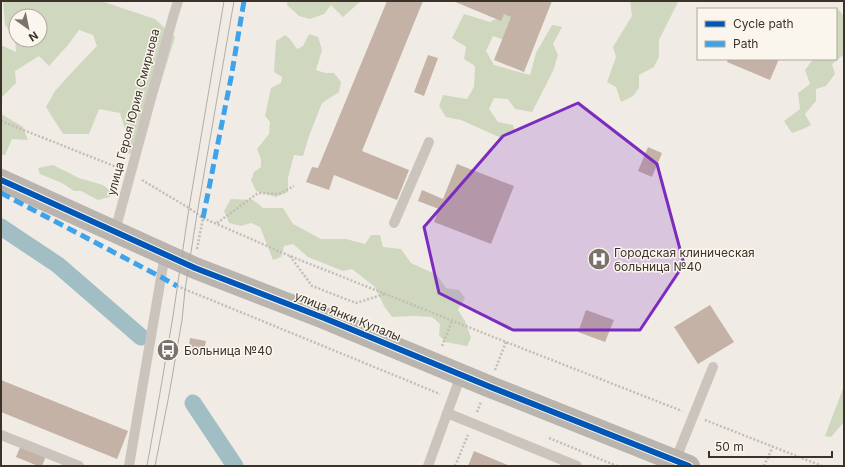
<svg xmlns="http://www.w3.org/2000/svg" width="845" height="467" font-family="Inter,sans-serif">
<rect width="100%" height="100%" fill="#f0ece5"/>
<path fill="#cfd7be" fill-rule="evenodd" d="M3,1H101L155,19L175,37L141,147L127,155L126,132L120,113L99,109L89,134H63L46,107L55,91L73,71L97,46L93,35L79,30L68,45L49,66L39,56L15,71L16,83L1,98V45L16,52L15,39L5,25ZM16,16H40V40H16Z
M287,1H361L343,17L331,5L324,14L310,19L299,16L287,5Z
M630,1H678V2L659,40V57L654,67L639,75V88L633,96L621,102L616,87L607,82L616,57L613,47L632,16Z
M837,8L844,16V53L843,55L832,64L835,74L826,86L816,89V101L805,114L811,125L803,129L792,133L784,121L800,109L798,93L810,84L805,70L813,59H836V9H832Z
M509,12L523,30L513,43L493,36L486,51L494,65L530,75L536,53L552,25L562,27L553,44L558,55L553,71L532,112L515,109L508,99L494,98L489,109L498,122L513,125L515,132L499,137L461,120L446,117L439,106L443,95L467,99L474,87L475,66L464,59L466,47L452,38L464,14L490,22Z
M309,34L318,37L322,50L316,70L325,73H334L341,82L339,92L322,103L309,136L303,156L294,155L288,178V192L276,197L256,191L251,180L254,172L261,167V159L257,149L269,134L270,122L265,116L271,88L281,83L282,77L274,72L276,41L285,35L290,39L297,49L303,46Z
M1,115H3L23,127L28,140L12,139L5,155H1Z
M53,165L79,178L103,185L113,193L110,197L98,200L81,191H74L62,183L40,174L38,168Z
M231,199L253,200L263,208H283L293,224L321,239H346L365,244L371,235H380L383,247L401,249L411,263L437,275L446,288L459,290L465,298L458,310L465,321L471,338L467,346L445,342L439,335L440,324L432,317L414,316L392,317L384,306L375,287L352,269L343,271L308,257L293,244L284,246L281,257L273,260L260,227L251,223L241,226L229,223L224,211Z
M844,386V416L843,423L831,437L825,436Z"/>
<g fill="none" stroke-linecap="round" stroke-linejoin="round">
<path stroke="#a0bec3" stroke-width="17" d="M1,227L58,265L141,337
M193,403L235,466"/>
</g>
<path fill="#c4b2a6" d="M387,1H423L362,151L409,170L397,200L334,175L329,190L306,182L312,167L318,168Z
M453,1H552L524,72L494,60L511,17L504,14L501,21Z
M428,55L438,58L424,96L414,92Z
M728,59H779L770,80L727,62Z
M648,147L662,153L652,177L638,171Z
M457,164L514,186L491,244L434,222L439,209L418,201L422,190L443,199Z
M710,305L734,342L698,364L674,327Z
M586,310L614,320L605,342L578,332Z
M190,338L206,341L204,351L189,348Z
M1,380L128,431L117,459L1,412Z
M21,445L46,456L42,466H38L16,457Z
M474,451L510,466H468Z"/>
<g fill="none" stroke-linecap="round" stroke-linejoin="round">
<path stroke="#c2bdb6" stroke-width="2.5" stroke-dasharray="2 2" stroke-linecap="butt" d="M1,121L119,168
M142,180L189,208L203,218L290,256L506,342L682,411
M217,223L258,193L279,194L294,186
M197,249L203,218
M290,256L312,286L356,303L385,294
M177,286L440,394
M442,346L452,321
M495,370L506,342
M477,412L481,402
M705,420L822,466
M549,438L617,466
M455,466L468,435
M764,466L773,446"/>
<path stroke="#cac4bd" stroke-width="10" d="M394,223L429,142
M115,231L173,17L178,1
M447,413L577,466
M1,435L79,466
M675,461L713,367
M129,466L165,254
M428,466L461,375"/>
<path stroke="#bab4ae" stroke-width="22" d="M1,180L195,268L324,318L488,386L689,466"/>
<path stroke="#b1ada7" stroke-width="1" d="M147,466L160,393L173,316L189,208L224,1
M155,466L169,395L182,320L185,290L197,214L234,1"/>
<path stroke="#3fa3eb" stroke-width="5" stroke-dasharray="10 5" stroke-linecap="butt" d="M1,193L161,277L177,286
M203,218L231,78L244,1"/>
<g stroke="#fbf6ed" stroke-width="8">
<path id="cycleway" d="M1,180L195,268L324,318L488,386L689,466"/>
</g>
<use href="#cycleway" stroke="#0057b8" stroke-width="6"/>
</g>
<path fill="#7b2cbf" fill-opacity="0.2" stroke="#7b2cbf" stroke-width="3" stroke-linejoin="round" d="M578,103L657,164L684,264L640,330H513L439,293L424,227L503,136Z"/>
<defs>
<g id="hospital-disc" transform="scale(1.15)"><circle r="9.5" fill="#7a736b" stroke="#fbf6ed"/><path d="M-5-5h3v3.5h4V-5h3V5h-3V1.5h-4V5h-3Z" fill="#fff"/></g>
<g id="bus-disc" transform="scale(1.15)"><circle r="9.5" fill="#7a736b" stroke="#fbf6ed"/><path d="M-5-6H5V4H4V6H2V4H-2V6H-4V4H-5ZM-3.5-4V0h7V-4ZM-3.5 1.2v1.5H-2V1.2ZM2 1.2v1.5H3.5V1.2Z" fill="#fff"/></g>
</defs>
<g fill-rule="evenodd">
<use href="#hospital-disc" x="599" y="259"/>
<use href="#bus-disc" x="168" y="350"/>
</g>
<g text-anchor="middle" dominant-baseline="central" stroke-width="3" stroke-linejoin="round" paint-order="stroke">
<g font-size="12" fill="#3b322a" stroke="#fbf6ed">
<text transform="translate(133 112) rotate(-75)">улица Героя Юрия Смирнова</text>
<text transform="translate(348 316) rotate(22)">улица Янки Купалы</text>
</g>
<g font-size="12" fill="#3b322a" stroke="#fbf6ed" text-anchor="start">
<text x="614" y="252">Городская клиническая<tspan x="614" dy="14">больница №40</tspan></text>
<text x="184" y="350">Больница №40</text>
</g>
</g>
<rect width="845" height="467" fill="none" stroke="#3b322a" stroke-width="4"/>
<rect x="697" y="8" width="140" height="52" fill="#fbf6ed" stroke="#aea89f"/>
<rect x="705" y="21" width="20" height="6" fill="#0057b8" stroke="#aea89f"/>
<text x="733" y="28" font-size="12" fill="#3b322a">Cycle path</text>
<rect x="705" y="41" width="20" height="6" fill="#3fa3eb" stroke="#aea89f"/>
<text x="733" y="48" font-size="12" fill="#3b322a">Path</text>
<g transform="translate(28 28) rotate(147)"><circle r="19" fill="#fbf6ed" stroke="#aea89f"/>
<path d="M0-3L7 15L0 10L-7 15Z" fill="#7a736b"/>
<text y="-6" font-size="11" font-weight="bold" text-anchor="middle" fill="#3b322a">N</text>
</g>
<path d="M709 451v6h123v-6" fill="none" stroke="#3b322a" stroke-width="2"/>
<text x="715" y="451" font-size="12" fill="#3b322a" stroke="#fbf6ed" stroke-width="3" paint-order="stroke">50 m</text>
</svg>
